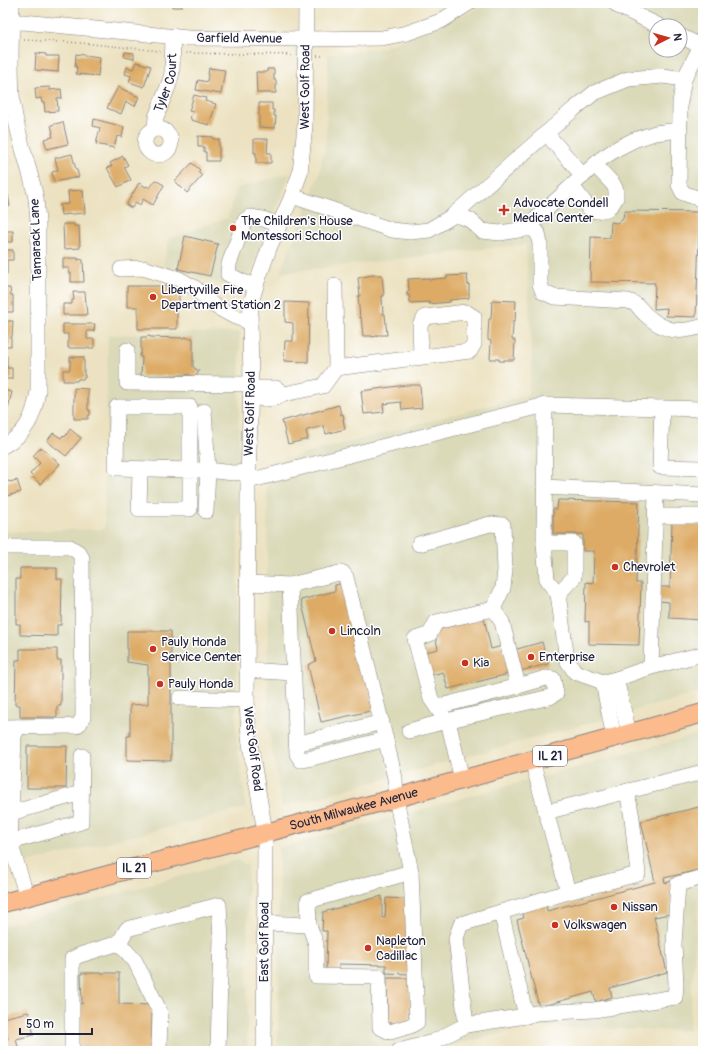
<svg xmlns="http://www.w3.org/2000/svg" width="706" height="1054" font-family="Pangolin,sans-serif">
<rect width="100%" height="100%" fill="#fff"/>
<filter id="ink" filterUnits="userSpaceOnUse"><feTurbulence type="fractalNoise" baseFrequency=".025" numOctaves="2"/><feDisplacementMap in="SourceGraphic" scale="8" xChannelSelector="R" yChannelSelector="G"/><feConvolveMatrix kernelMatrix="1 2 1 2 8 2 1 2 1" color-interpolation-filters="sRGB"/></filter>
<filter id="wash" filterUnits="userSpaceOnUse"><feTurbulence type="fractalNoise" baseFrequency=".012" numOctaves="4" result="noise"/><feDisplacementMap in="SourceGraphic" scale="16" xChannelSelector="R" yChannelSelector="G"/><feGaussianBlur stdDeviation="0.9" result="paint"/><feColorMatrix in="noise" values="0 0 0 0 0 0 0 0 0 0 0 0 0 0 0 0 0 1.4 0 .05"/><feComposite in="paint" operator="in"/></filter>
<g filter="url(#wash)">
<rect width="100%" height="100%" fill="#ece2c1"/>
<path fill="#dad9b8" fill-rule="evenodd" d="M480,3H703V692L282,807L268,725L267,464L528,395L532,366L526,244L280,273L319,175L326,140L328,54L382,48L473,11ZM656,26H680V50H656Z
M290,173L244,290L162,268L170,238L227,218L237,188Z
M240,332L236,730L246,808L101,844L3,869V532L104,529L108,335Z
M703,733V891L699,893L689,1031L532,1026L429,1051H278L279,848Z
M237,860L248,865L247,1051H3V926Z"/>
<g id="blocks">
<path fill="#ddab65" d="M172,3H182V7H172Z
M260,3H273V6H260Z
M125,52L134,53V59L124,57Z
M36,53L46,54V56H59L58,72L35,70Z
M76,54L100,57L98,76L76,74L77,67H75Z
M136,62L151,66L144,87L129,82L131,76L125,74L127,67L133,69Z
M209,68L225,70L221,94L196,90L198,80L207,82Z
M267,69H274V80H276V93H257L256,72H267Z
M50,87V90L61,89L62,98H57L58,111L45,112L44,102L42,103L41,98L36,99L35,88Z
M118,87L139,97L135,106L126,102L121,114L107,108Z
M194,95L206,98L205,101L216,104L209,125L191,120V118L190,117L193,112L189,111Z
M259,103H272V110H274V116H276L275,128L259,127Z
M94,119L124,127L122,137L117,136L114,148L96,144L100,128L93,126Z
M63,122L68,144L47,149L44,139L53,137L52,133H53L51,125Z
M198,136L213,137V139H219V161H206V152H204V147H198Z
M254,139H268L267,153H271V163H256V153H254Z
M72,154L76,170H77L79,177L54,182L52,172L58,170L55,158Z
M123,156L128,165L124,167L131,180L118,187L107,168L112,166L110,163Z
M192,163L200,170L198,172L202,176L187,193L175,181Z
M155,180L164,185L153,205L143,199L140,205L135,202L132,208L126,205L139,183L146,187L147,186L150,188Z
M83,190L85,213L61,215L60,205L69,204L68,191Z
M8,195L10,206L3,207V196Z
M624,211L700,212L696,317L666,316L667,308L654,309L655,283L590,282L591,237L610,238L611,222L617,223L623,218Z
M63,224H74V226H79L80,248L64,249Z
M3,231H13V242H3Z
M185,236L218,244L210,276L178,269Z
M3,250H13V260H7V274H3Z
M63,258H78V260H79V259L83,260L84,282H71V273H69V268H63Z
M372,275H382L384,296H382V298L383,314H385L387,335H376L377,336L372,337V336H363L361,317L360,318L358,296H360L358,278Z
M467,275L468,285L469,284V298L450,300V302L429,304V302L410,303L409,295H407V291H409L408,279L428,278L429,280L434,279L447,278V276Z
M127,286H179V308H177V329H138V307H127Z
M3,288H10L11,295H13V312H3Z
M73,292H85L87,315H63V304H72V300H74Z
M492,300L516,301L515,321H513V326L512,340H515L514,360H504V361H499V359H490L491,341L488,340V334L489,319H491Z
M285,302L309,303L308,362L284,361L285,341H293V323L285,322Z
M3,321H13L12,337H11V346H3Z
M63,324H95L94,331H87V339H94V348H68V334H63Z
M147,336H150V337L185,338V337H187V338H193V367L199,371L195,378L188,374V375L141,376L142,357H140V354H141V337H147Z
M3,356H7V368H12V379H3Z
M70,357H84V375H85V378H83V379H78L77,381H63V370H70Z
M406,385H420L422,408L402,410L401,402L383,404L384,412L364,414L361,391Z
M74,388L88,389V410H90V415L88,416V419H74Z
M3,390L12,392L8,408L6,407L5,413L3,412Z
M339,405L341,415L343,414L344,419H343L345,429L326,434L324,426L308,430L306,431L308,439L288,444L282,421Z
M70,429L81,438L66,456L47,441L53,433L61,438L63,435L65,437Z
M41,447L60,464L40,484L30,474L40,463L33,456Z
M3,474L6,482L9,481L10,482L17,480L21,492L3,497Z
M558,500L639,502L636,583H641L639,645L589,644V621L585,622L586,582L593,583L594,551H583V534H553V509H557Z
M672,522L703,523V620L669,618V602L659,601V587H670Z
M20,568H57V579H62L61,625H57V636L20,635V624H16V579H20Z
M343,583L375,710L321,722L308,665L316,661L301,600L335,591V585Z
M484,618L491,649L502,646L509,674L448,689L443,672L428,676L422,653L438,649L434,630Z
M127,631H171V761L127,760V736H130V705L148,704V665L127,662Z
M542,642L548,664L520,671L514,650Z
M20,649H57V660H61V706H57V717H20V705H15L16,660H20Z
M27,746H67L66,788H27Z
M703,806V869L664,878L665,883L671,881L670,914L654,917L667,972L610,988L612,997L596,1002L593,992L539,1007L517,920L524,918L522,910L546,904L547,911L655,882L641,821Z
M382,896V918H385L386,898L406,899L409,974L386,973V965L339,964V970H326L327,931H322L323,912Z
M81,973H119V1004L152,1005V1051H78L77,1003L82,1004Z
M387,978H410L409,1023H387Z
M28,1012L34,1035L16,1039L19,1051H3V1041L8,1039L3,1018Z"/>
</g>
</g>
<g filter="url(#ink)">
<use href="#blocks" fill-opacity="0" stroke="#87827e" stroke-width="1"/>
<g fill="none" stroke-linecap="round" stroke-linejoin="round">
<g stroke="#87827e" stroke-width="16">
<g id="minor">
<path d="M615,3L618,6L659,26"/>
<path id="s1" d="M3,23L23,22L188,38L306,39L382,38L407,33L441,21L469,3"/>
<path d="M680,36L703,47"/>
<path d="M684,79L680,102L679,185L683,193L703,200"/>
<path id="s2" d="M155,128L156,117L169,84L172,73L173,36"/>
<circle cx="158" cy="142" r="13"/>
<path d="M546,133L583,176"/>
<path d="M572,186L588,207L596,211L607,209L612,204L616,198V190L613,184L595,165"/>
<path d="M292,196L392,230L410,232L429,230L451,217L574,109L594,93L628,79L663,76L684,79L703,42"/>
<path d="M455,214L470,220L482,231L500,233L525,229H532L538,233L540,244V284L543,292L554,297L628,301C638,304 638,307 645,314C664,332 679,334 703,326"/>
<path d="M525,229L601,159L618,148L634,140L655,133L680,130"/>
<path d="M121,269L143,268L179,279L195,288L213,305L235,317L250,322"/>
<path d="M256,286L241,281L228,274L229,264L245,220L250,217L263,219L279,225"/>
<path d="M335,286L336,368"/>
<path d="M127,350V383L251,384"/>
<path d="M261,388H276L284,394C271,401 263,400 250,395Z"/>
<path d="M284,394L323,386L336,368L470,351L474,344V317L466,312L425,317L420,325L421,357"/>
<path d="M545,405L544,543L547,580L558,594"/>
<path d="M662,408L660,467L703,468"/>
<path d="M204,411L208,470L233,473L249,472"/>
<path d="M3,446C27,434 34,416 38,391V221C37,214 37,206 36,199C30,167 17,137 13,104C9,71 12,37 12,3"/>
<path d="M140,469L139,509H190V407H117L116,468C147,469 177,470 208,470L206,511"/>
<path d="M248,481L545,405L703,409"/>
<path d="M544,487L703,495"/>
<path d="M656,516H703"/>
<path d="M544,543H574V577L558,594L567,660L575,672L603,682L616,679L651,667L656,493"/>
<path d="M419,544L490,524L503,525L505,570L503,588L493,609L436,622L430,634L415,639L431,699L449,725L462,780"/>
<path d="M3,547H70L78,552L82,558L83,717L80,723L76,726L3,727"/>
<path d="M247,583L290,585L339,573H343L346,577L395,778L396,798L411,872L417,1022L410,1026L390,1032L380,1027L379,977L316,976V944L309,925"/>
<path d="M290,585L297,754L301,760L308,759L386,739"/>
<path d="M651,667L703,654"/>
<path d="M247,670L293,673"/>
<path d="M616,679L629,733"/>
<path d="M603,682L614,738"/>
<path d="M180,698L247,700"/>
<path d="M437,707L518,686L502,622L493,609"/>
<path d="M18,727L14,736L10,842L27,897"/>
<path d="M409,731L446,721L550,697L556,693L553,679L546,678L518,686"/>
<path d="M296,744L382,722"/>
<path d="M532,760L568,892"/>
<path d="M546,812L703,772"/>
<path d="M11,813L81,793"/>
<path d="M3,844L81,822L82,756"/>
<path d="M265,923L309,925L308,901L411,872"/>
<path d="M119,943L135,961L160,1012L159,1051"/>
<path d="M526,1016L501,912L568,892L638,874L632,818L627,791"/>
<path d="M466,1025L456,938L461,924L501,912"/>
<path d="M72,1051V959L80,955L119,943L127,929L219,905L221,939L218,1051"/>
<path id="s3" d="M264,1051L265,832L249,738L247,700L248,481L251,384L250,322L251,303L257,282L270,246L292,196L300,173L305,126L306,3"/>
<path d="M399,1051L433,1042L466,1025L526,1016L536,1013L594,1010L675,997L676,985L674,944L678,884L703,877"/>
</g>
</g>
<g stroke="#87827e" stroke-width="20">
<g id="major">
<path id="s4" d="M3,903L396,798L703,713"/>
</g>
</g>
<path stroke="#87827e" stroke-width="1.5" stroke-dasharray="1 3" stroke-linecap="butt" d="M24,40L82,43L160,51
M186,53L294,55
M317,56H324"/>
<use href="#minor" stroke="#fff" stroke-width="15"/>
<use href="#major" stroke="#fbbb8d" stroke-width="18"/>
</g>
</g>
<g fill="#c8321e" stroke="#fff" stroke-width="1.5">
<path d="M502 204h4v4h4v4h-4v4h-4v-4h-4v-4h4z"/>
<circle cx="233" cy="228" r="4"/>
<circle cx="153" cy="297" r="4"/>
<circle cx="615" cy="567" r="4"/>
<circle cx="332" cy="631" r="4"/>
<circle cx="153" cy="649" r="4"/>
<circle cx="531" cy="657" r="4"/>
<circle cx="465" cy="663" r="4"/>
<circle cx="160" cy="684" r="4"/>
<circle cx="614" cy="907" r="4"/>
<circle cx="555" cy="925" r="4"/>
<circle cx="368" cy="948" r="4"/>
</g>
<g text-anchor="middle" dominant-baseline="central" stroke-width="3" stroke-linejoin="round" paint-order="stroke">
<g fill="#fff" stroke="#646476" stroke-width="1">
<rect x="533" y="746" width="34" height="20" rx="3"/>
<rect x="117" y="858" width="34" height="20" rx="3"/>
</g>
<g font-size="12" font-weight="bold" fill="#22223b">
<text x="550" y="756">IL 21</text>
<text x="134" y="868">IL 21</text>
</g>
<g font-size="13" fill="#22223b" stroke="#fff">
<text stroke="none"><textPath href="#s1" startOffset="237">Garfield Avenue</textPath></text>
<text stroke="none"><textPath href="#s2" startOffset="47">Tyler Court</textPath></text>
<text stroke="none"><textPath href="#s3" startOffset="975">West Golf Road</textPath></text>
<text transform="translate(36 240) rotate(-92)">Tamarack Lane</text>
<text stroke="none"><textPath href="#s3" startOffset="639">West Golf Road</textPath></text>
<text transform="translate(253 749) rotate(83)">West Golf Road</text>
<text stroke="none"><textPath href="#s4" startOffset="363">South Milwaukee Avenue</textPath></text>
<text stroke="none"><textPath href="#s3" startOffset="109">East Golf Road</textPath></text>
</g>
<g font-size="13" fill="#22223b" stroke="#fff" text-anchor="start">
<text x="513" y="203">Advocate Condell<tspan x="513" dy="15">Medical Center</tspan></text>
<text x="241" y="221">The Children's House<tspan x="241" dy="15">Montessori School</tspan></text>
<text x="161" y="290">Libertyville Fire<tspan x="161" dy="15">Department Station 2</tspan></text>
<text x="623" y="567">Chevrolet</text>
<text x="340" y="631">Lincoln</text>
<text x="161" y="642">Pauly Honda<tspan x="161" dy="15">Service Center</tspan></text>
<text x="539" y="657">Enterprise</text>
<text x="473" y="663">Kia</text>
<text x="168" y="684">Pauly Honda</text>
<text x="622" y="907">Nissan</text>
<text x="563" y="925">Volkswagen</text>
<text x="376" y="941">Napleton<tspan x="376" dy="15">Cadillac</tspan></text>
</g>
</g>
<rect width="706" height="1054" fill="none" stroke="#fff" stroke-width="16"/>
<g transform="translate(668 38) rotate(84)"><circle r="19" fill="#ffffff" stroke="#a7a7b1"/>
<path d="M0-3L7 15L0 10L-7 15Z" fill="#c8321e"/>
<text y="-6" font-size="11" font-weight="bold" text-anchor="middle" fill="#22223b">N</text>
</g>
<path d="M20 1028v6h72v-6" fill="none" stroke="#22223b" stroke-width="2"/>
<text x="26" y="1028" font-size="12" fill="#22223b" stroke="#ffffff" stroke-width="3" paint-order="stroke">50 m</text>
</svg>
